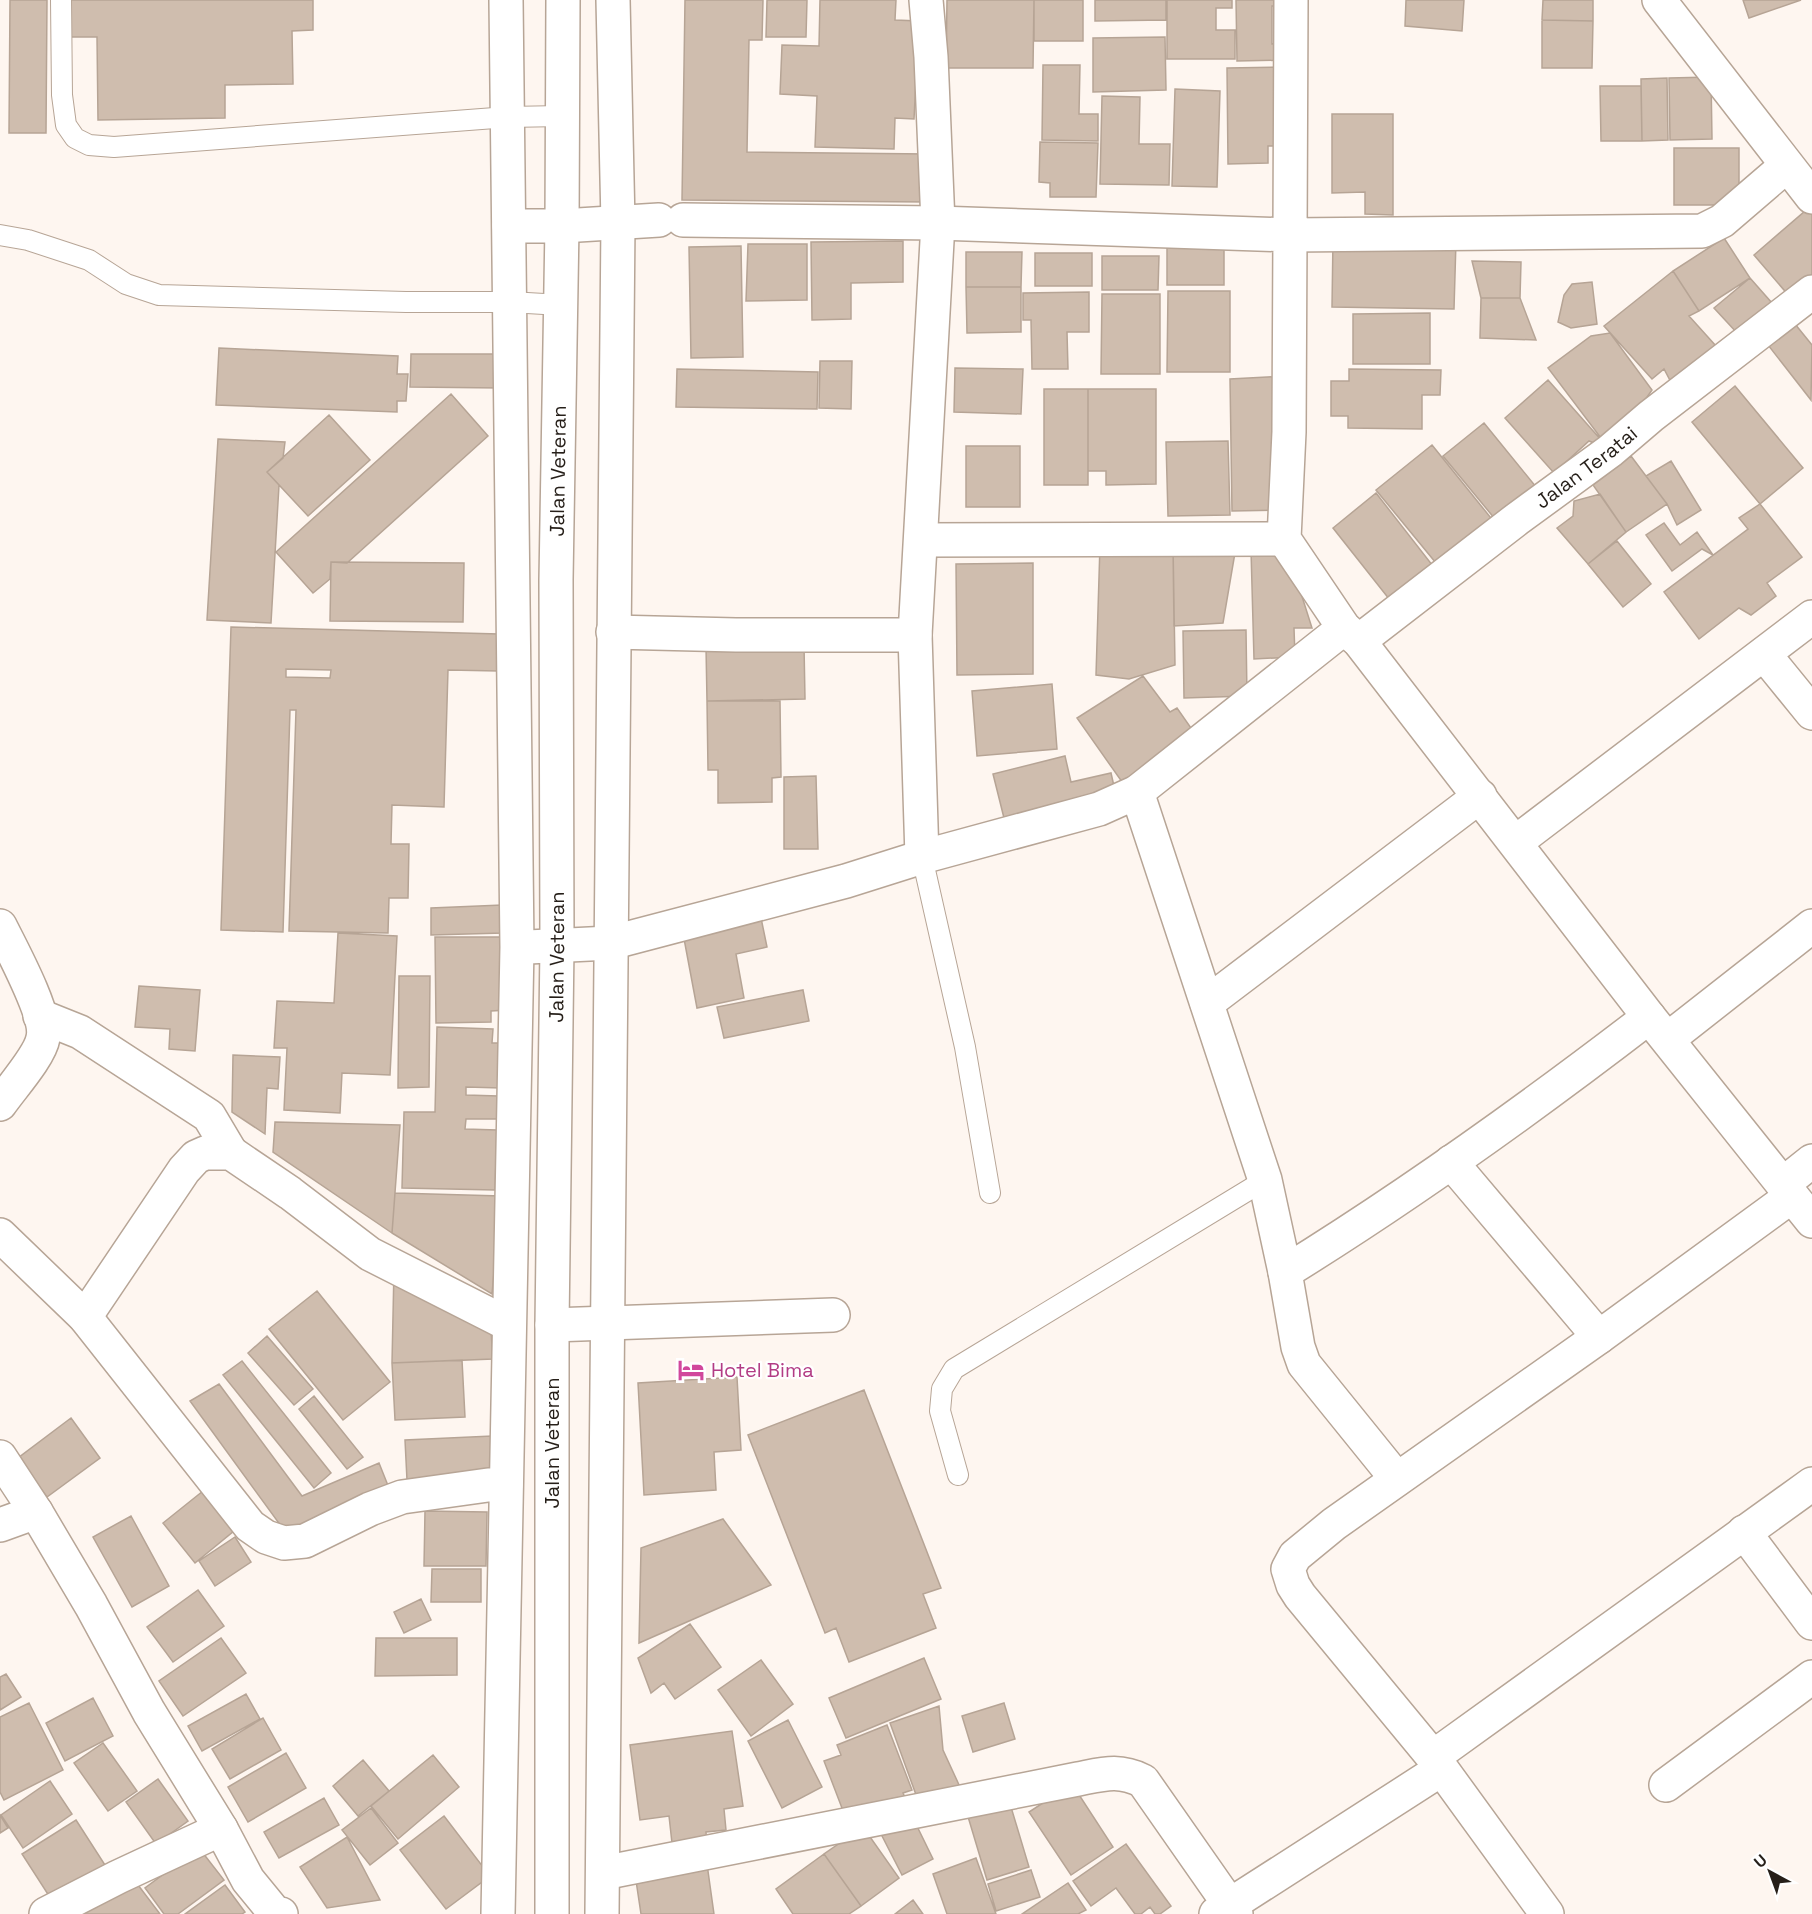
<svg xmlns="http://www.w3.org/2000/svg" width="1812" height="1914" font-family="'Space Grotesk',sans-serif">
<rect width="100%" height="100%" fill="#fef6f0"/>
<path fill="#cfbdae" stroke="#b6a495" stroke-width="1.5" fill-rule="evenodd" d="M10,0H47L46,133H9Z
M67,0H313V30L292,31L293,84L225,85V118L98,120L97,37H68Z
M685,0H763L762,40H749L747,152L928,154V202L682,200Z
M767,0H807L806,37H766Z
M820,0H896L895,20L919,21L914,119L895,118L894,149L815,147L817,96L780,94L782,45L819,46Z
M947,0H1034L1033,68H946Z
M1034,0H1083V41H1034Z
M1095,0H1166V20L1095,21Z
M1167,0H1232V8H1216V30H1235V59H1167Z
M1236,0H1289V6H1272V44L1290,43V60L1237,61Z
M1406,0H1464L1462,31L1405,26Z
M1543,0H1593V21L1542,20Z
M1743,0H1801L1749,18Z
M1542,20L1593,21L1592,68H1542Z
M1165,37L1166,90L1093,92V38Z
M1043,65H1080L1079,114H1098V141L1042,140Z
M1289,67L1276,146H1268V163L1228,164L1227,68Z
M1711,77L1712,139L1670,140L1669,78Z
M1667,78L1668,140L1642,141L1641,79Z
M1600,86H1641L1642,141H1601Z
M1175,89L1220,91L1217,187L1172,186Z
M1102,96L1140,97L1139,144H1170L1169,185L1100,184Z
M1332,114H1393V215L1365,214V192L1332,193Z
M1040,142L1098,143L1096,197H1050V183L1039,182Z
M1674,148H1739V205H1674Z
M1812,205V285L1796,304L1754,255Z
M1724,238L1750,278L1699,311L1673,271Z
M1333,239L1456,241L1454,309L1332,307Z
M1167,240L1224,241V285H1167Z
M903,241V282L851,283V319L812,320L811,242Z
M748,244H807V300L746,301Z
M741,246L743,357L691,358L689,247Z
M966,252H1022L1021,287H966Z
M1035,253H1092V286H1035Z
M1102,256H1159L1158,290H1102Z
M1472,261L1521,262L1520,298H1481Z
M1673,271L1699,311L1689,316L1716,346L1673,386L1664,369L1652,379L1604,326Z
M1750,278L1772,303L1738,334L1714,308Z
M1592,282L1597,324L1571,328L1558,322L1564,295L1572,284Z
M966,287H1021V332L967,333Z
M1168,291H1230V372H1167Z
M1089,292V332H1067L1068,369H1032L1031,320H1023V293Z
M1102,294H1160V374H1101Z
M1481,298H1520L1536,340L1480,338Z
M1430,313V364H1353V314Z
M1795,324L1812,345L1811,400L1768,345Z
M1610,333L1652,390L1610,450L1548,368L1591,336Z
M219,348L398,356L397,374H408L406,401H397V412L216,405Z
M411,354H500V388L410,387Z
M820,361H852L851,409L819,408Z
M955,368L1023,369L1021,414L954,412Z
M677,369L818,372L817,409L676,407Z
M1349,369L1441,370L1440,395H1422V429L1348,428V416H1331V381H1349Z
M1287,376L1283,510L1232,511L1230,379Z
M1548,380L1610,450L1589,441L1554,473L1505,418Z
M1735,386L1803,468L1760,504L1692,422Z
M1044,389H1088V485H1044Z
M1088,389H1156V484L1106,485V471H1088Z
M451,394L488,436L347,563L331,562L330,579L313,593L276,552Z
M329,415L370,460L308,516L267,472Z
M1484,423L1541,493L1495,519L1443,456Z
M218,439L285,442L283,458L267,472L279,485L271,623L207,620Z
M1228,441L1230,515L1168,516L1166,442Z
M1432,445L1499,528L1436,563L1376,490Z
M966,446H1020V507H966Z
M1631,456L1667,504L1626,532L1593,485Z
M1671,461L1701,510L1677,525L1667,504L1646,476Z
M1376,493L1440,575L1397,609L1333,528Z
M1600,494L1626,532L1588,564L1557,528L1573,516L1574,501Z
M1760,504L1802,557L1767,583L1776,596L1751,615L1739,608L1699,639L1664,592L1748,529L1739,518Z
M1664,523L1680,545L1697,532L1713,555L1702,549L1672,571L1646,535Z
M1237,541L1223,623L1174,626L1173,545Z
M1617,541L1651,584L1623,607L1588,564Z
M1100,545H1173L1175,665L1129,679L1096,675Z
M1287,549L1312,628H1294L1295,657L1254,659L1251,550Z
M331,562L464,563L463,622L330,621Z
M1033,563V674L957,675L956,564Z
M231,627L499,634L498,671L448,670L444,807L392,805L391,844H409L408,898H389L388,933L289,931L296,710H290L283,932L221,930ZM286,669L331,670L330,678L286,677Z
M1246,630L1247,696L1184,698L1183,631Z
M804,645L805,699L707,701L706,647Z
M1143,676L1170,712L1177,708L1198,738L1127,789L1077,718Z
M1052,684L1057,749L977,756L972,691Z
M707,701H780L781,777L772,778V802L718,803V770H708Z
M1065,756L1071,782L1111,773L1116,795L1005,822L993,774Z
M816,776L818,849H784V777Z
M502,905L503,933L431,935V908Z
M760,913L767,947L736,954L744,998L697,1008L682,928Z
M338,933L397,936L390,1075L342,1073L340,1113L284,1110L287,1048H274L277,1001L334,1003Z
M435,937H503L508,1010L491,1011V1022L436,1023Z
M399,976H430L429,1087L398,1088Z
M139,986L200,990L195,1051L169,1049L170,1029L135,1027Z
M803,990L809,1021L724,1038L717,1007Z
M437,1027L493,1029L492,1043H502L501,1088L466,1087V1095L498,1096L497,1119H466L465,1129L497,1130L495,1190L402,1188L404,1112H435Z
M233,1055L280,1057L278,1089L267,1088L265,1134L232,1112Z
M275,1122L400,1125L392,1233L273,1152Z
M395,1193L501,1196L492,1294L392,1233Z
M394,1269L490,1318L493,1359L392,1363Z
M317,1291L390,1382L343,1420L269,1329Z
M267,1336L313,1389L294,1405L248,1353Z
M462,1360L465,1417L395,1420L392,1363Z
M242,1361L331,1473L314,1488L223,1375Z
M737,1377L741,1450L714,1452L716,1490L644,1495L638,1383Z
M219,1384L302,1496L379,1463L391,1493L289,1537L190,1401Z
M864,1390L941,1588L923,1594L936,1628L849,1662L836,1628L825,1633L748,1435Z
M314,1396L363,1457L347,1469L299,1409Z
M71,1418L100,1458L47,1497L18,1458Z
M492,1436L494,1476L407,1480L405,1440Z
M213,1483L245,1522L195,1563L163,1523Z
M425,1511L487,1512L486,1566H424Z
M131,1516L169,1586L132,1607L93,1537Z
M723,1519L771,1585L639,1643L641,1548Z
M235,1537L251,1562L215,1586L199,1561Z
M432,1569H481V1602H431Z
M198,1590L224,1626L173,1662L147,1627Z
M421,1599L431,1620L404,1633L394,1612Z
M690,1624L721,1667L675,1699L664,1683L651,1693L638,1658Z
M221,1638L246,1673L183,1716L159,1681Z
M376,1638H457V1675L375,1676Z
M924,1658L941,1699L846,1738L829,1698Z
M761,1660L793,1704L751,1736L718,1690Z
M6,1674L21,1697L0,1710V1677Z
M246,1694L260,1719L202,1751L188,1726Z
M93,1698L113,1736L65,1761L46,1723Z
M29,1703L63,1770L4,1800L0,1792V1717Z
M1004,1703L1015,1739L973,1752L962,1716Z
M939,1706L943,1750L960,1787L919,1803L890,1723Z
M263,1718L281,1750L230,1779L212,1749Z
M788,1720L822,1787L782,1808L748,1741Z
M887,1725L912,1790L903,1793L907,1802L845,1816L824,1761L841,1755L837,1745Z
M732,1731L743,1806L724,1809L726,1830L706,1832L707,1847L673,1852L669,1816L640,1820L630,1745Z
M103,1743L137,1791L108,1811L74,1763Z
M286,1753L306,1788L248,1822L228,1787Z
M433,1755L459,1787L398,1839L371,1806Z
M363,1760L389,1791L358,1816L333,1786Z
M158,1779L188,1821L156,1844L126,1802Z
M50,1781L72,1814L23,1848L1,1815Z
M1072,1784L1113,1847L1071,1875L1029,1812Z
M1008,1797L1029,1867L987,1880L966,1810Z
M324,1798L339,1825L279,1858L264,1832Z
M371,1808L398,1843L370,1865L342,1830Z
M911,1814L933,1859L902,1875L879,1830Z
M0,1815L8,1828L0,1833Z
M444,1816L490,1876L446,1909L400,1850Z
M76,1820L105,1865L51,1899L22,1854Z
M863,1827L899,1878L861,1906L824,1854Z
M347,1837L380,1900L327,1908L300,1867Z
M1126,1844L1171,1906L1160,1914H1155L1150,1907L1141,1914H1135L1116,1888L1091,1906L1073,1881Z
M199,1848L224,1880L178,1914H164L145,1888Z
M824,1854L861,1906L849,1914H793L776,1889Z
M976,1858L996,1914H947L933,1874Z
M707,1864L714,1914H641L635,1874Z
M1031,1870L1040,1897L996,1911L988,1884Z
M132,1877L160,1914H83Z
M1068,1883L1086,1910L1078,1914H1022Z
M225,1885L245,1912L242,1914H185Z
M913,1900L923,1914H895Z"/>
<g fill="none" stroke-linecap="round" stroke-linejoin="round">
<g stroke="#b7a596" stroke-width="22">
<path id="service" d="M61,0L62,95L66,125L75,138L89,145L114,147L508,117L562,116
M0,235L28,240L89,260L126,284L159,295L406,302H510L561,305
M922,857L965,1047L990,1193
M958,1475L940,1411L942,1389L954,1369L1265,1180"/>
</g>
<g stroke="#b7a596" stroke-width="36">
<g id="minor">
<path d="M1291,0L1290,235L1702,231L1722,221L1786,166"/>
<path d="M1659,0L1812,197"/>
<path d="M683,220L938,223L1290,235L1289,432L1284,539L1344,628L1359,641L1649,1017L1812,1221"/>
<path d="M509,226H562L659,220"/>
<path d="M921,540L1284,539"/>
<path d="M613,632L736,635H915"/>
<path id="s1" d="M1359,641L1517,519L1610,451L1651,416L1812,292"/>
<path d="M1764,654L1812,713"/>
<path d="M1137,792L1265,1180L1285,1272"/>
<path d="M1516,842L1812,617"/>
<path d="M922,857L915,635L938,223L931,57L926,0"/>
<path d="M0,926C11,948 48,1016 43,1038C40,1056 11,1088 0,1104"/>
<path d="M528,947L610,943L846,881L922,857L1099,809L1137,792L1344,628"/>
<path d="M1207,1003L1480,796"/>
<path d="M40,1016L80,1032L209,1116L231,1153"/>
<path d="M1668,1039L1812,926"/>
<path d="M1451,1162L1599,1337"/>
<path d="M1783,1184L1812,1161"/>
<path d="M0,1235L85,1317L250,1526L266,1537L284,1543L305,1541L370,1509L402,1497L488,1485H506"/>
<path d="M85,1317L184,1170L196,1157L205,1153H231L290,1193L370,1254L508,1324"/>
<path d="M552,1325L833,1315"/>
<path d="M0,1457L36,1512"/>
<path d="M1397,1479L1304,1364L1298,1347L1285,1272C1411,1194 1532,1107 1649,1017"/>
<path d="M0,1525L36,1512L91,1605L149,1712L221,1829L248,1880L275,1913L281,1914"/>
<path d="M1744,1532L1812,1623"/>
<path d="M1433,1757L1812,1484"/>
<path d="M1666,1785L1812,1677"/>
<path d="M603,1873L1078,1779C1104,1774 1119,1769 1143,1781L1236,1914"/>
<path d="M46,1914L118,1877L221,1829"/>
<path d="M498,1914L517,947L506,0"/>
<path d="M602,1914L618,223L613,0"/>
<path d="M1216,1914L1440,1770"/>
<path d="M1547,1914L1433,1757L1300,1596L1293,1585L1288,1569L1295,1556L1334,1524L1599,1337L1792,1196"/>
</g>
</g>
<g stroke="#b7a596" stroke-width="36">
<g id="secondary">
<path id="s2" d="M552,1914V1325L557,946L556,580L562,226L563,0"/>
</g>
</g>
<use href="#service" stroke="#fff" stroke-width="20"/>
<use href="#minor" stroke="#fff" stroke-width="33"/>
<use href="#secondary" stroke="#fff" stroke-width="33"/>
</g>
<defs>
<g id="hotel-bare" transform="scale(2.07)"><path d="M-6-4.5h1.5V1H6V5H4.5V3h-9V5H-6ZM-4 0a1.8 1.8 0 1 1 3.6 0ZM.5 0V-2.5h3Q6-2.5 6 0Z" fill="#d1479c" stroke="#fff" stroke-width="2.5" paint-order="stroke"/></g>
</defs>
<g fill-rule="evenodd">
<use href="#hotel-bare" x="691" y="1370"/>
</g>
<g text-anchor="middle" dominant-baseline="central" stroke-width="4.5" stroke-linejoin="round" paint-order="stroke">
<g font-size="20" fill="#261f19" stroke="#fff">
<text stroke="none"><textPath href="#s1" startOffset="286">Jalan Teratai</textPath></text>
<text stroke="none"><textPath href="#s2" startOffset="1443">Jalan Veteran</textPath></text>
<text stroke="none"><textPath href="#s2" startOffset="957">Jalan Veteran</textPath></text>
<text transform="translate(552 1443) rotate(-90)">Jalan Veteran</text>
</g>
<g font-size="20" fill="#b23c85" stroke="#fff" text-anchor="start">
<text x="711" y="1370">Hotel Bima</text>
</g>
</g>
<g transform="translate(1770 1872) rotate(319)" stroke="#ffffff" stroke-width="4.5" paint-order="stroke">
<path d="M0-4.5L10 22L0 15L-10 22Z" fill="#261f19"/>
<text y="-9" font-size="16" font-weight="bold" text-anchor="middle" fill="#261f19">U</text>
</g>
</svg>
